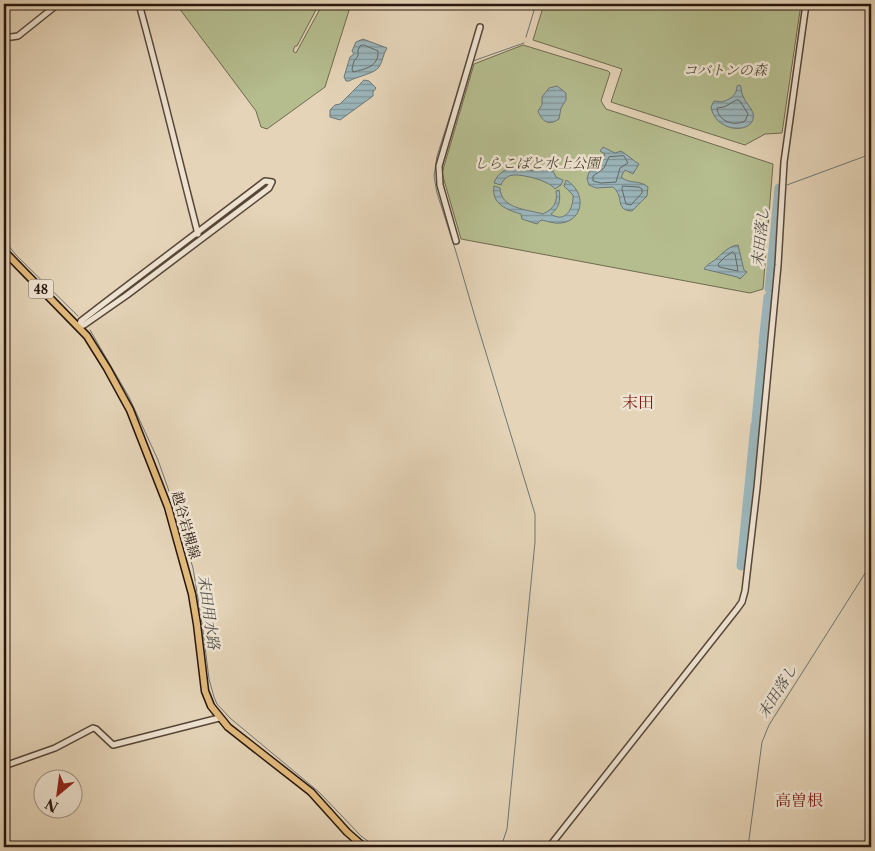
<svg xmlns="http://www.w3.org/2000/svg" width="875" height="851" font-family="'Libre Caslon Text','Noto Serif JP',serif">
<defs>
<pattern id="water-rules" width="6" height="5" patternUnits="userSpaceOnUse" patternTransform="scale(1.25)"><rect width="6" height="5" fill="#9bb5ba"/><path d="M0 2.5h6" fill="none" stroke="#7e9296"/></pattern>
</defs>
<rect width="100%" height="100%" fill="#e5d4b8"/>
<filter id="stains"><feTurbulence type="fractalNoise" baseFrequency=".004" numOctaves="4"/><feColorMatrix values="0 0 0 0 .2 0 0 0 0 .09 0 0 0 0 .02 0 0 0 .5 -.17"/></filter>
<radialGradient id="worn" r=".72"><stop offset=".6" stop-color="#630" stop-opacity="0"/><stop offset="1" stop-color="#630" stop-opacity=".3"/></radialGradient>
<path fill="#b5bd8f" stroke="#6e6a4f" d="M176,4H319L297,46H295L293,51L296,53L321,7L324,4H351L325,87L267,129L261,127L256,111Z
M544,4H801L782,133L765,134L745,145L611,102L622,69L533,40Z
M523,45L608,71L610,73L601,101L606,109L773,164L763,289L750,293L461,239L442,173L474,64Z"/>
<path fill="url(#water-rules)" stroke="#6d7676" d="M363,39L387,48C383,54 383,61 379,67C374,74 358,76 349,81H346L344,77L350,57L354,54L352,51L356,42Z
M364,80L369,81L376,88L373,92V96L340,120L330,117V110L335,105L340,104Z
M740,85C742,89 741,93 743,96C745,102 751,107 753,113C758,134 716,135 711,107L714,101L722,102C730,99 737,96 737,86Z
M557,86L566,93V100L561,108L559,119C549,126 542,122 538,111L542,105V97L549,88Z
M603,147L615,153L621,151C628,155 632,160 639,164L633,174L625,170L621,177C631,185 638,179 648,187L647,196L632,211C614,210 625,197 613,187L596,188L589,185L587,179L589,172L600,165L605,154L600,151Z
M514,167L533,171L537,167L553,171L556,177L563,180L561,185L555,189C550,181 518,172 509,176C505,178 502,181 501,185L494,183C497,174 505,169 514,167Z
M566,180C586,191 585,220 561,223C555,224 547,221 541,220L537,224L522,219L521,214C507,210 491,204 494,186L500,188C501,209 526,209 543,214C553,209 558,203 556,191L559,190C561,200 559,208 551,214C565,224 574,208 573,195L564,186Z
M738,245L744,270L747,272L740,279L737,277L704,269C708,263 712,263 717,258C724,252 729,246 738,245Z"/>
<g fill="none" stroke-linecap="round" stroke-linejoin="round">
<path stroke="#626664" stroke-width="1" d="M364,45L378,51C379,66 366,69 353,72L352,69L354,61L358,56V50L360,46Z
M737,100L740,101L748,114L745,121C734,127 718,121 717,108L724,107Z
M624,156L628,163L620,168L616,182L601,183L593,181V176L604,168L609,157Z
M623,186L639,187L642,189V193L631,205L626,204L622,189Z
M733,252L735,254L738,271L719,267L718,264L725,257Z"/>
<path stroke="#6d7676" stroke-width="1" d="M526,37L536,4
M473,61L524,43
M467,63L437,156L434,176L437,193L456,252L475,317L535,514V542L507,829L501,847
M787,185L871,154
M4,240L16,255L78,316
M90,330L129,397L158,460L176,511L193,568L202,623L209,679L214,697L217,704L230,718L319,792L361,836L376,847
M748,847L762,742L769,725L871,564"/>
<path stroke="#9bb5ba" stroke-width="9" d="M769,289L779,188
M763,343L768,297
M756,420L763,348
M741,566L755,425"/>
<g stroke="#574639" stroke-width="8">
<path id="minor" d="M139,4C160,80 178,157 198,234
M4,38L18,36L58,4
M265,181L272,182L269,188L127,295L84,325L79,326L81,321L107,301Z
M456,241L440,185L439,166L480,27
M4,766L55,748L93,728L96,729L113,745L219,718
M549,847L737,609L742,602L745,591L757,488L778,265L784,162L806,4"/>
</g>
<g stroke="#28170f" stroke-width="9">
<path id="major" d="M4,251L87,336L107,368L130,410L168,507L192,594L197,624L205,691L211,706L228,727L311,792L347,832L364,847"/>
</g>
<use href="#minor" stroke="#eee3d1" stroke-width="5"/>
<use href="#major" stroke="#e2ba7c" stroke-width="6"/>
</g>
<g text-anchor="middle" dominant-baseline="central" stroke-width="5" stroke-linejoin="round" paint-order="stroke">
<rect fill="#eee3d1" stroke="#635449" stroke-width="1" x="28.5" y="279.5" width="25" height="19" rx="4"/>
<g font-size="12" font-weight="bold" fill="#28170f">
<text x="41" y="289">48</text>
</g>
<g font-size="14" font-style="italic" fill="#524935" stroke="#eee3d1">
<text x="725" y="70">コバトンの森</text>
<text x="537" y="163">しらこばと水上公園</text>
</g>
<g font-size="14" fill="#28170f" stroke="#eee3d1">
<text transform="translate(186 525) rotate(74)">越谷岩槻線</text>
</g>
<g font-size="15" font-style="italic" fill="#504e4b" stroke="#eee3d1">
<text transform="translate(760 237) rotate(-84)">末田落し</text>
<text transform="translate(209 612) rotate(82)">末田用水路</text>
<text transform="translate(777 691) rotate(-58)">末田落し</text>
</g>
<g font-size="16" fill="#7a1f14" stroke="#eee3d1">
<text x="638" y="402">末田</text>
<text x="799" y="800">高曽根</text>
</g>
</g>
<rect width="875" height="851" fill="none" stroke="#e5d4b8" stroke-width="20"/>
<rect x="5" y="5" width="865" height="841" fill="none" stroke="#28170f" stroke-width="2.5"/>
<rect x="10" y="10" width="855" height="831" fill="none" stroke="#28170f"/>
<g transform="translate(58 794) rotate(209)"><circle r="24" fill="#eee3d1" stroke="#9f9183"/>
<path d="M0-4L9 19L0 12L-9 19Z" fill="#8f2418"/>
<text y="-8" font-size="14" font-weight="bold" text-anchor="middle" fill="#28170f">N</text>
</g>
<rect width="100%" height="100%" filter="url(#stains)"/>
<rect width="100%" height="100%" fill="url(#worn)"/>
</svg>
